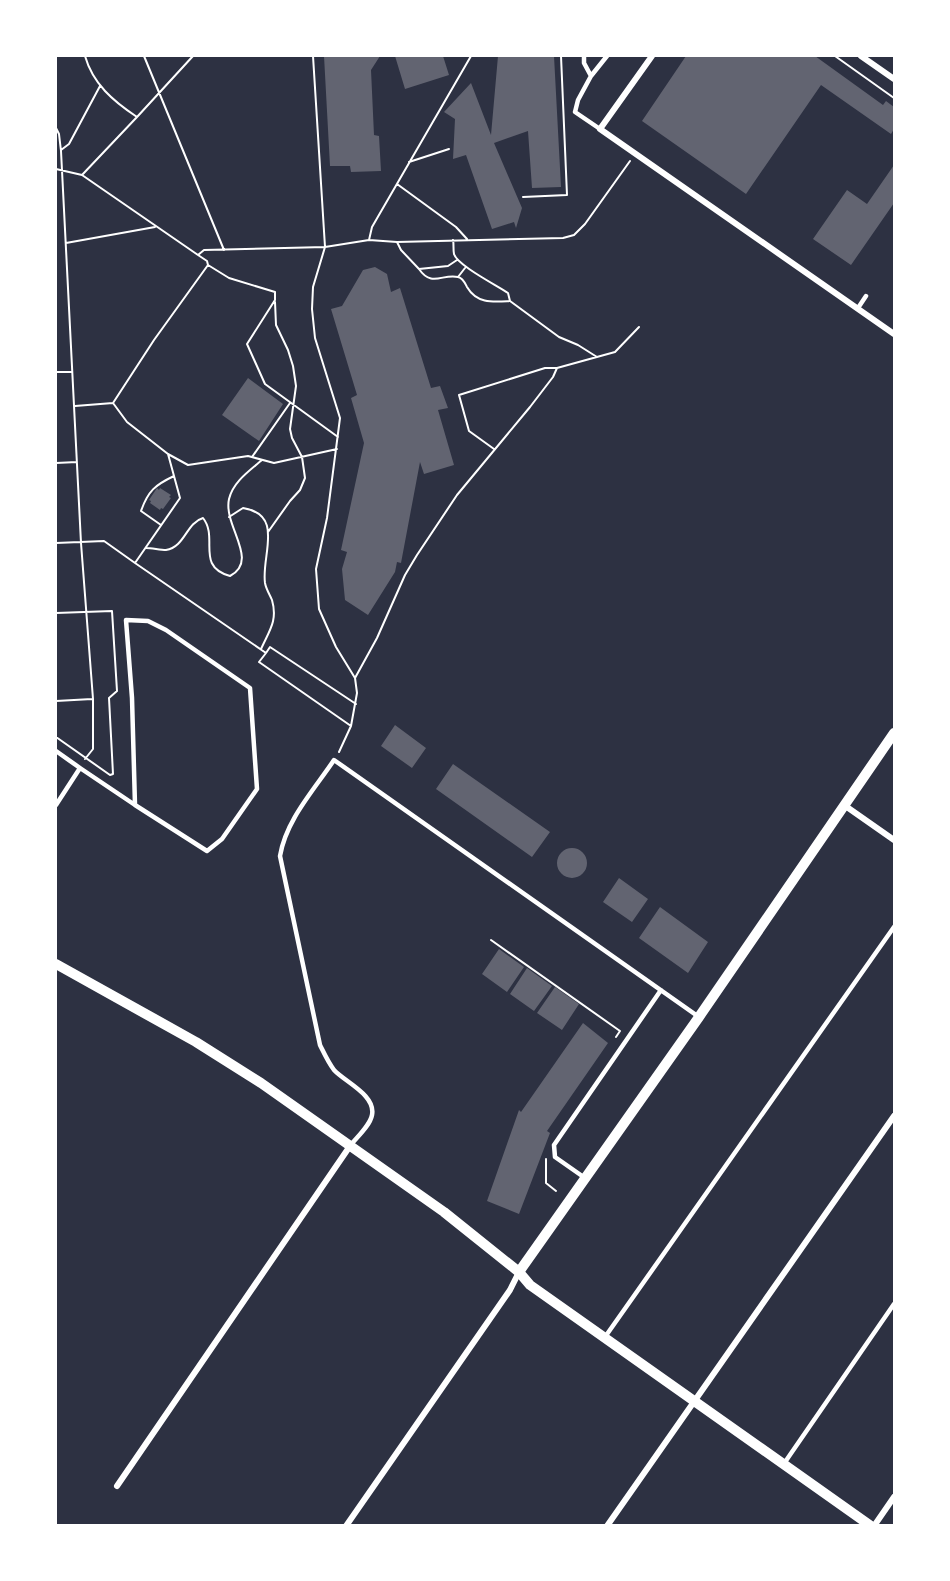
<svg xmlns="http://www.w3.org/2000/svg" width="950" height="1581" font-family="Signika,sans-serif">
<rect width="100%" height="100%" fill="#2d3142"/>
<path fill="#626471" d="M324,56H380L371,70L374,135L379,136L381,171L351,172L350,166H330Z
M395,56H443L449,75L405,89Z
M498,56H554L561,187L532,188L528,131L494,143L522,208L516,228L514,222L492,229L466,155L453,159L455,119L444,112L471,83L491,135Z
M686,56H815L883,105L886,101L894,107V129L891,134L821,85L746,194L642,121Z
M894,165V203L851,265L813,239L847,190L867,204Z
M375,267L387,274L391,292L400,288L431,388L440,386L448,408L438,410L454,465L424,474L420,462L401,563L397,562L395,572L368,615L345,600L342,569L347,552L341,550L364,443L351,398L357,395L331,309L342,306L363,270Z
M248,378L283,404L259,441L222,415Z
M157,488L159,490L160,488L171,495L169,497L171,498L163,509L161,508L160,510L150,503L151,501L149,500Z
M395,725L426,748L412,768L381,746Z
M453,764L550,832L532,857L436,789Z
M557 863a15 15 0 1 1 30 0a15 15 0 1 1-30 0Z
M619,878L648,899L632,922L603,902Z
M660,907L708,942L688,973L639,938Z
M499,949L524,967L507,992L482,974Z
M527,968L552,986L534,1011L510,994Z
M555,987L579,1004L562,1030L537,1013Z
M583,1023L608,1043L547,1131L550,1133L519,1214L487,1201L519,1110L521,1112Z"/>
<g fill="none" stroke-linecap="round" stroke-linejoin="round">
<path stroke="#fff" stroke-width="2" d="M85,56C93,84 113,101 137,117L193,56
M144,56L224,250
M313,56L325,247L313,287L312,309L315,338L340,418L327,518L316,569L319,609L336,647L355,678L357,693L351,726L339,752
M835,56L894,98
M56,128L59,134L61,151L81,543L93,699V749L85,759
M61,150L69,144L100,86
M409,162L449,149
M56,169L82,175L198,255L204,250L325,247L369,240L397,242L563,238L574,235L585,224L630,161
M82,175L137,117
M397,184L456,227L467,239
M523,197L567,195L561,56
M369,240L372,227L471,56
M453,240C454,244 453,250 454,254C457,265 496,285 508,293L510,301
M397,242L401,250L419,269L448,266L457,260
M66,243L155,227
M208,265L229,278L275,292V300L247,344L265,384L338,437
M419,269C432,288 443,273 458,277C463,278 465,283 467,287C477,304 493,302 510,301L559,337L578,345L597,357
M458,277L465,268
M56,372H71
M113,403L127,422L168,454L188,465L248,456L274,463L337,449
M75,406L113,403L154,340L208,265L207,261L198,255
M494,449L469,431L459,395L545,368H557
M252,457L290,403
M56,463L77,462
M229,517L243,508C285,515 261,555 265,583C266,589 270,595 272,600C278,621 269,631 261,649
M161,525L141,511C148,491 155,485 174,476
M268,532L290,501L300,490L305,478L302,457L292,438L290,429L296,386L293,366L288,350L276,325L275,302
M56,543L104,541L135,563L180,498L168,454
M146,548C152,548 160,550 166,550C185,547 186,523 203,518C219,538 195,566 230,576C260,560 223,526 229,499C233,482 249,471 262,460
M135,563L266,653L259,662L351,726
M56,613L112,611L117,691L109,698L113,774L110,775L56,737V713
M266,653L270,647L356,704
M355,678L377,638L405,575L417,555L457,495L530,407L553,377L557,368L615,352L639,327
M56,701L92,699
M491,940L620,1031L616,1037
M546,1159V1183L556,1191"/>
<path stroke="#fff" stroke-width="4.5" d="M584,56V63L591,76L578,100L575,112L600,129
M591,76L607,56
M858,308L866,296
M56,751L80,768
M56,805L80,768L135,805L207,851L222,839L257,789L250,688L166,630L148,621L126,620L132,698L135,805
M350,1146C356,1138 370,1126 372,1115C376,1095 345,1082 334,1070C328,1062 324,1053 320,1045L280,856C286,820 314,790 334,760L699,1017
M585,1178L555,1157L554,1145L661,990
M605,1337L894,927
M783,1465L894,1304"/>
<path stroke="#fff" stroke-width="6" d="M652,56L600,129L894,334
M861,56L894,79
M844,805L894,840
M117,1486L350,1146
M346,1526L510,1290L519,1272
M607,1526L894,1116
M874,1526L894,1497"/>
<path stroke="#fff" stroke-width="10" d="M56,964L196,1042L261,1083L444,1212L519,1272L530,1285L871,1526
M519,1272L699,1017L894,733"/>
</g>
<rect width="950" height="1581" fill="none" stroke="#ffffff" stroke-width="114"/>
</svg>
